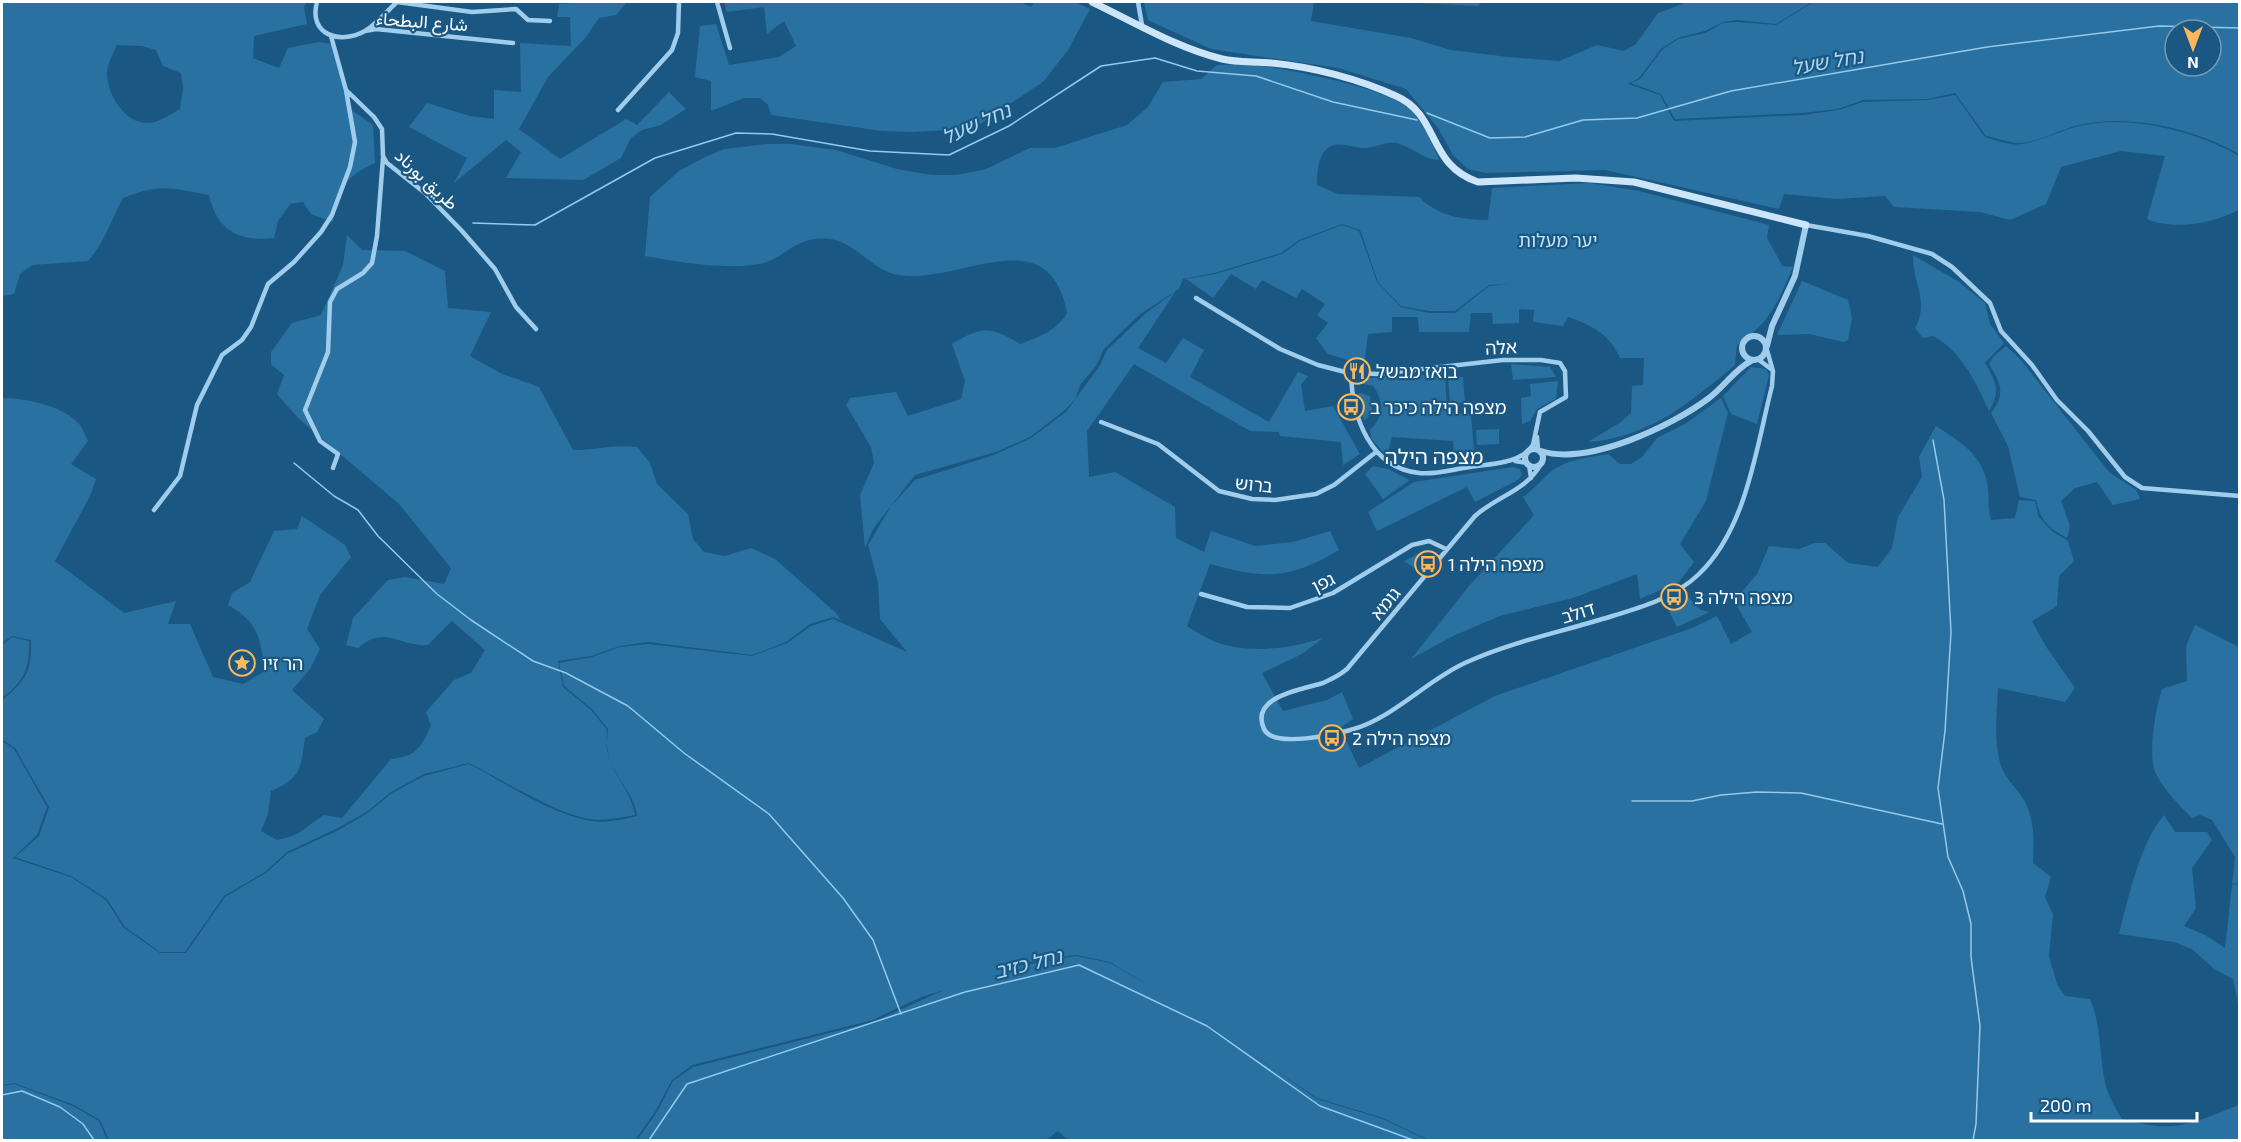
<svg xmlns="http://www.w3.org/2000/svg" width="2241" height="1142" font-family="'Exo 2',Vazirmatn,'Noto Sans Hebrew',sans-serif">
<rect width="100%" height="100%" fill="#1a5883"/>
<path fill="#2971a0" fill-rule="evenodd" d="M2,2H307L304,7L307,24L254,36L253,58L279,68L288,48L319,42L332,44L350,109L373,125L375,163C343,178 339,188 333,222L311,214L303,202L290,204L278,221L274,238C240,242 217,231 209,195C171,188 161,183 123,198C111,220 105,242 88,261L32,265L20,274L14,294L2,296ZM117,45L142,46L156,50L163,66L181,73L183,88L180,109C173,113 164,119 155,122C129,129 109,99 107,76C106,67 113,53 117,45Z
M585,2H627L616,15L599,18L586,37L548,77L519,129L560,159L626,119L637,125L669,92L686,109L661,125L642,130L631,138L621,158L583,180L506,178L521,152L506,140L454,183L467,158L409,127L427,103L470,116L494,119V90L521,92L520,43L571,46L570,17H557L559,4Z
M724,2H1020L1031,7L1034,2H1075L1090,9L1068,50L1044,81L973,129L912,132L882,131L771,115L768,105L760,98H744L711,111V81L695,77L700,26L716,24L729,65L779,57L796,46L784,21L767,34L764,7L727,12Z
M1144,2H1314L1311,21L1411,38L1451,50L1508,57L1559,61L1597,45L1624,51L1636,44L1658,13L1688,2H1812L1776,24L1737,20L1723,22L1705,31L1678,38L1661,49L1639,78L1628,84L1660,95L1674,121L1803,115L1838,110L1863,102L1928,100L1955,95L1985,137C1995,140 2011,146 2021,144C2041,141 2060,131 2079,126C2128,114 2196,131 2239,156V210C2213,223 2175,231 2147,219L2165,156L2121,151L2061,167L2046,204L2010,220L1980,212L1894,207L1885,196L1837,199L1784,194L1779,209L1605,170L1486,173L1468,169L1453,155L1438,128L1406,89L1338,68L1211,49L1148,20Z
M1399,2H1482L1478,6Z
M1814,2H2239V154C2196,129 2129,113 2079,125C2062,129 2034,144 2017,143C2007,142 1996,138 1986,136L1955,93L1928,99L1863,100L1838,109L1803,113L1675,119L1661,94L1631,83L1640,79L1662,50L1678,39L1705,33L1723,23L1737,22L1776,25ZM2175,30H2211V66H2175Z
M1249,64C1284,69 1389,87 1412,111C1425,125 1432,143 1439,160C1424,160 1413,147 1396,143C1386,141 1374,148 1363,148C1355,148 1343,143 1335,145C1318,148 1317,172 1317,185L1338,194L1419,197C1438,216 1462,220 1488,220L1492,188L1590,183L1639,191L1769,225L1767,238L1782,265L1779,270L1782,266L1793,267C1777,303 1771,322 1737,345L1735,365C1691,402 1648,438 1588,442L1621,422L1631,413L1632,386L1643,385L1644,358H1620C1610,335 1592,325 1568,317L1563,326L1533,322L1534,310L1519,309V323L1493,324L1492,313H1471L1469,332H1419L1418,317H1392V332L1368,334L1364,365L1328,354L1316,338L1328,323L1317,315L1325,304L1302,289L1296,298L1262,280L1256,289L1231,274L1213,298L1186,279L1215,274L1282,254L1300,241L1342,225L1359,231L1377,282L1401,307L1429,313H1455L1489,286L1512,284L1489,285L1455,311H1429L1401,306L1378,282L1360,230L1342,224L1299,240L1281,253L1214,273L1183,279L1179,289L1139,315L1104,349L1096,366L1080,385L1076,398L1065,410L1030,437L996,452L915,475L873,529L865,548L860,495L874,463L871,447L846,405L850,398L896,392L908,416L961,399L965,381L952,344C981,326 991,326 1020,344C1039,337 1056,331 1067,313C1049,216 960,285 898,275C873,271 855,242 830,239C794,235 785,260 759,264C723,270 680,262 645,256L650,197L679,171L705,157L725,149L767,144H790L836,150L897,169L931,175H957L986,169L1030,148H1055L1127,125L1148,107L1163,82L1201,79L1217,65Z
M347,235L362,250L405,251L445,271L448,308L491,312L470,356L500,373L539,387L573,450C595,450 616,444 637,447L650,463L657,484L688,514L693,539L704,552L725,556L751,548L775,559L836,613L841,620L833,617L810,624L786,642L752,655L648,642L620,646L591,656L558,661L563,687L591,710L607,730C604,774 628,779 635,815C620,818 604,821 589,819C558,815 499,778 469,763L424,774L391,792L368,811L338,828L287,852L265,872L224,896L185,952H160L125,927L107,899L71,876L15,857L39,836L49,807L15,748L2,739V700C26,681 32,671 31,640L12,636L2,643V398C25,398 62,405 79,424C83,428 85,436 88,441L71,464L96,479L90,496L55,561L124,613L176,601L168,624H190L213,677L243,684L265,671C260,639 259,622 228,605L232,593L250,582L274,531L297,529L302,516L345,545L351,557L320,595L307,629L320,649L310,669L292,690L324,719L317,732L305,738C301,767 301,779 271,791L268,814L261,831L277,840C303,835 303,828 324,815L342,818L391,759C415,757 422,747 431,725L426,712L454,680L471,673L485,650L452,621L428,645C398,647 386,624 358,648L346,645L353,618L388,580L405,577L444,584L451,568L399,504L298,418L277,394L284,375L271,364V352L292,323L321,315L343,265Z
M1913,255L1959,282L1985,303L1990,324L2004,343L1985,363C1996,382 2001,390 1989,411C1976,383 1962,351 1933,336L1923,338L1915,328C1930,301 1912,282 1913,255Z
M1802,281L1848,300L1852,318L1848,340L1844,342L1809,334L1777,335Z
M1175,292L1138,348L1166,363L1183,338L1204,350L1190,377L1269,422L1298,372L1308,376L1301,385L1305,411L1333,406L1360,454L1343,465L1341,442L1280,436L1279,432L1250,431L1134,364L1087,431L1089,477L1115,472L1175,507L1176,538L1204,552L1211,531L1255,546L1293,542L1330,531L1339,550C1288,580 1266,579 1210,564L1187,626C1198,633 1212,642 1225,645C1257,653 1292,648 1323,638L1302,654L1262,673L1283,711L1327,700L1342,692L1353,719L1340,728L1359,768L1495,696L1692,628L1717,616L1731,644L1752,632L1734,601L1757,574L1769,546L1799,549L1814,543H1825L1848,563L1878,567L1892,548L1898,517L1922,477L1919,457L1936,426C1957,440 1979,452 1986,478C1990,491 1987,506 1991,520L2015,518L2019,500L2035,501L2038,516L2052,531L2068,541L2074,561L2059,576L2057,606L2032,621L2045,645L2075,688L2065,702L1998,688C1997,713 1993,741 2001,766C2006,780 2017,788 2024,800C2035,820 2034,841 2033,863L2051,877L2045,897L2053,914L2049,956L2057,984L2065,996L2090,999C2101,1025 2099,1049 2104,1077C2106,1092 2114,1106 2122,1119C2177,1134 2189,1124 2239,1105V1140H1429L1383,1118L1317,1098L1244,1049L1317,1099L1383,1119L1427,1140H1068L1058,1131L1046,1140H637L657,1112L673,1081L693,1067L873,1022L944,990L921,997L873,1020L692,1065L672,1080L655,1112L635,1140H109L100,1120L74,1105L14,1083L2,1085V741L14,749L47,807L37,835L13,858L71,877L106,900L124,928L160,953H186L225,897L266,873L287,854L339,830L369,812L392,793L424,776L469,764C506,783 545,811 586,820C602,824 621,820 637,816C634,791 611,775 607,749C606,743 608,735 608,729L592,709L564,686L559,663L592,657L620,647L648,644L752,656L787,643L811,626L833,619L907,652L880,619L878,582L868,545L891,506L915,480L994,455L1031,438L1066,412L1099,367L1107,350L1146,313ZM1076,955L1110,962L1153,988L1110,963L1076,956L1007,968L1017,964Z
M2006,346L2020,359L2109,472L2136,490L2140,499L2113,505L2097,482L2075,488L2061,501L2070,526L2067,538C2048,527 2041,522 2036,500L2020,497L2008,446L1991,413C2006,394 2001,384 1989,364L1993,357Z
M1511,364L1550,367L1556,377L1513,380Z
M1751,367L1766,369L1769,375L1757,424L1731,414L1723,396Z
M1445,373L1447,413L1471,414L1475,463L1455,465L1453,441L1392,437L1387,457L1371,438L1370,430C1383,417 1385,402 1373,386L1360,383L1357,379Z
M1463,377L1465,403L1450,404L1448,378Z
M1558,381L1556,399L1537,409L1530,421L1522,424L1521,398L1531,396L1530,384Z
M1361,393L1370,396L1372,413L1364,421L1357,394Z
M1721,398L1728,413L1706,501L1680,544L1694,562L1679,582L1640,599L1637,574L1573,598L1500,616L1453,636L1411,659L1469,586L1534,515L1523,497C1533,490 1540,482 1548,474C1563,460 1589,457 1608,454L1620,464H1631L1642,457L1657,438L1685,424Z
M1499,429V444L1477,445L1476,430Z
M1373,466L1388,469L1410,480L1383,499L1365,474Z
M1513,467L1520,469L1522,475L1518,480L1475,502L1467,487L1377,531L1368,512L1414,482Z
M1422,552L1430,553L1432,557L1419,571L1404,561Z
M1686,595L1701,610L1710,612L1677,627L1666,605Z
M2195,625L2239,647V883L2232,884L2235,857L2212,820L2200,815L2192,818C2179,805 2164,790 2156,774C2147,756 2156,707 2162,689L2187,681L2186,646Z
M12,637L29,641C30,669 24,681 2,698V645Z
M2164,815L2175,832H2207L2212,840L2192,868L2196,908L2184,926L2205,935L2225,948L2232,885L2239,884V1008L2233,979L2214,969L2192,949L2174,942L2119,934C2128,899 2140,843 2164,815Z
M14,1084L73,1106L99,1121L107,1140H2V1086Z"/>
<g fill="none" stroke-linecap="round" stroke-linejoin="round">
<path stroke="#93caed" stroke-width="1.5" d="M1427,113L1490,138L1525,137L1583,120L1637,118L1731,91L1987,47L2159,26L2240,28
M473,223L535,225L655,158L736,133L772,134L870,151L949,155L1009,126L1101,66L1155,58L1197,71L1256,76L1333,102L1417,120
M1933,440L1944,500L1951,632L1945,731L1938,788L1948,857L1963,891L1971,924V957L1980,1026L1976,1124L1973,1140
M294,463L334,496L358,510L378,536L437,594L471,620L533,661L566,673L628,706L684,753L769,814L843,898L873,940L901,1014
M1632,801H1692L1721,795L1757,792L1801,793L1942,824
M2239,903H2240
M2,1095L22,1091L60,1107L83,1124L94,1140
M649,1140L687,1084L965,992L1079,965L1207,1026L1320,1106L1413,1140"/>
<path stroke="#a0cdeb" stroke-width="4.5" d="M317,2C308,35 340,45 365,31C377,24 387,11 397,2
M397,2L472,12L516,9L528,20L550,21
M717,2L730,48
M1138,2L1142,25
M365,31L376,29L513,43
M331,36L346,90L374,117L382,129L383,156L387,163L425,193L462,231L495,269L516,307L536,329
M618,110L672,50L678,33L679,2
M1806,225L1868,236L1932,254L1952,267L1990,303L2001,331L2032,365L2057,400L2088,431L2125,477L2142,488L2240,496
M1196,298L1280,349L1318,365L1349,373L1378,374L1503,360H1541L1560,363L1565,371L1566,397L1540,412L1533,445L1529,450
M1759,360L1771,369
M1351,373C1352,417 1370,468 1419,473C1436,475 1454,469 1470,467C1489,464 1511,464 1527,452
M1101,422L1158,444L1219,491L1252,499L1275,500L1316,494L1334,485L1376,452
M1537,437L1538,449
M1515,461L1527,463
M1541,464C1526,491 1497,496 1475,516L1347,669C1340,675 1332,679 1323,683C1304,689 1249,696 1264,729C1273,749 1337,734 1354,729C1396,716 1428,679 1467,662C1511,642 1560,632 1606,618C1639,608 1673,599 1699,574C1747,528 1756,448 1772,386L1773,371L1767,350
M1529,465L1531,478
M333,468L338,454L320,441L305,410L328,352L330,302L337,289L363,273L372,263L377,236L383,158
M154,510L180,476L197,405L222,355L242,340L251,327L268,284L294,262L321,232L332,215L350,167L355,142L346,90
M1201,594L1247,607L1290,608L1333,593L1412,545L1429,541L1446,549"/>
<path stroke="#a0cdeb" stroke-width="6" d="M1742 348a12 12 0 1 1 24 0a12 12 0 1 1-24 0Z
M1767,346L1772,326L1795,276L1806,225
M1525 458a9 9 0 1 1 18 0a9 9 0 1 1-18 0Z
M1541,451C1588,466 1672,426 1709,398C1724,387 1735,369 1751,361"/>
<path stroke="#cce5f8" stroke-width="7" d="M1092,2C1134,22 1177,48 1222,59C1238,63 1256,61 1272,63C1313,67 1359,79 1396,96C1440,115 1427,165 1478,182L1576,178L1634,182L1806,225"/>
</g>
<defs>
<g id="restaurant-ring" transform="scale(1.35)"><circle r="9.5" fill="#1a5883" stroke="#fdb75c" stroke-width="1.5"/><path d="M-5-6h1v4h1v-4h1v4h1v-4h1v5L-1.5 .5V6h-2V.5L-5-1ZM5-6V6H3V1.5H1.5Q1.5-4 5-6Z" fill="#fdb75c"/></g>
<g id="bus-ring" transform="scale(1.35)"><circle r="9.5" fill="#1a5883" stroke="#fdb75c" stroke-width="1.5"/><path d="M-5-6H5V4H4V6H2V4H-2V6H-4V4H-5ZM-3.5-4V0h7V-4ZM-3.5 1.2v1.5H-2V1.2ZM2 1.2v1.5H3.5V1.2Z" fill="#fdb75c"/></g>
<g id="sight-ring" transform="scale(1.35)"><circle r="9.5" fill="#1a5883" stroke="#fdb75c" stroke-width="1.5"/><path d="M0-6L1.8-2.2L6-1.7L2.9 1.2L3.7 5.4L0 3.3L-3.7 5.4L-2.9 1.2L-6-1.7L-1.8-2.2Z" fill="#fdb75c"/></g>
</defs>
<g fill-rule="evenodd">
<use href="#restaurant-ring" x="1357" y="371"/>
<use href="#bus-ring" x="1351" y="407"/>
<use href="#bus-ring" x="1428" y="564"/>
<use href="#bus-ring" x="1674" y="597"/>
<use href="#sight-ring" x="242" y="663"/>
<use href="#bus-ring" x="1332" y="738"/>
</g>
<g text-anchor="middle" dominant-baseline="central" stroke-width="4.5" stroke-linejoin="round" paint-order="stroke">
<g font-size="18" fill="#fff" stroke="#1a5883">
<text transform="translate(422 21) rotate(4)">شارع البطحاء</text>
<text transform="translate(427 179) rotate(43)">طريق بورناد</text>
<text transform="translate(1501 347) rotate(-3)">אלה</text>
<text transform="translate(1254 484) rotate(6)">ברוש</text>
<text transform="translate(1323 582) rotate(-26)">גפן</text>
<text transform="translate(1385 603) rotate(-51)">גומא</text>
<text transform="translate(1578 612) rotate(-17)">דולב</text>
</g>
<g font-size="18" fill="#c5e4f8" stroke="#1a5883">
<text x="1558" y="240">יער מעלות</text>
</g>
<g font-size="18" fill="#fff" stroke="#1a5883" text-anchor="start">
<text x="1376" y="371">בואז מבשל</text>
<text x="1370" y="407">מצפה הילה כיכר ב</text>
<text x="1448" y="564">מצפה הילה 1</text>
<text x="1694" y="597">מצפה הילה 3</text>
<text x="262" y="663">הר זיו</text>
<text x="1352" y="738">מצפה הילה 2</text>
</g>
<g font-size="20" font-style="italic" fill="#abd6f3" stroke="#1a5883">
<text transform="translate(1827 61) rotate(-10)">נחל שעל</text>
<text transform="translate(976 123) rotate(-24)">נחל שעל</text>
<text transform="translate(1028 963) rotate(-14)">נחל כזיב</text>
</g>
<g font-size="21" fill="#fff" stroke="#1a5883">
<text x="1434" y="455">מצפה הילה</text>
</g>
</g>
<rect width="2241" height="1142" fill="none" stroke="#ffffff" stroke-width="6"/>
<g transform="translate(2193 48) rotate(180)"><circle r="28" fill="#1a5883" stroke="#769bb5" stroke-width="1.5"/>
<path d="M0-4.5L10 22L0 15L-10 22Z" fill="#fdb75c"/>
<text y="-9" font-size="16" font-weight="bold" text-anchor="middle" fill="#ffffff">N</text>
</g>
<path d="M2031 1112v9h166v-9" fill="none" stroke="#ffffff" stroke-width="3"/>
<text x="2040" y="1112" font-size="18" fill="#ffffff" stroke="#1a5883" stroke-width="4.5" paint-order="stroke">200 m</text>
</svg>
